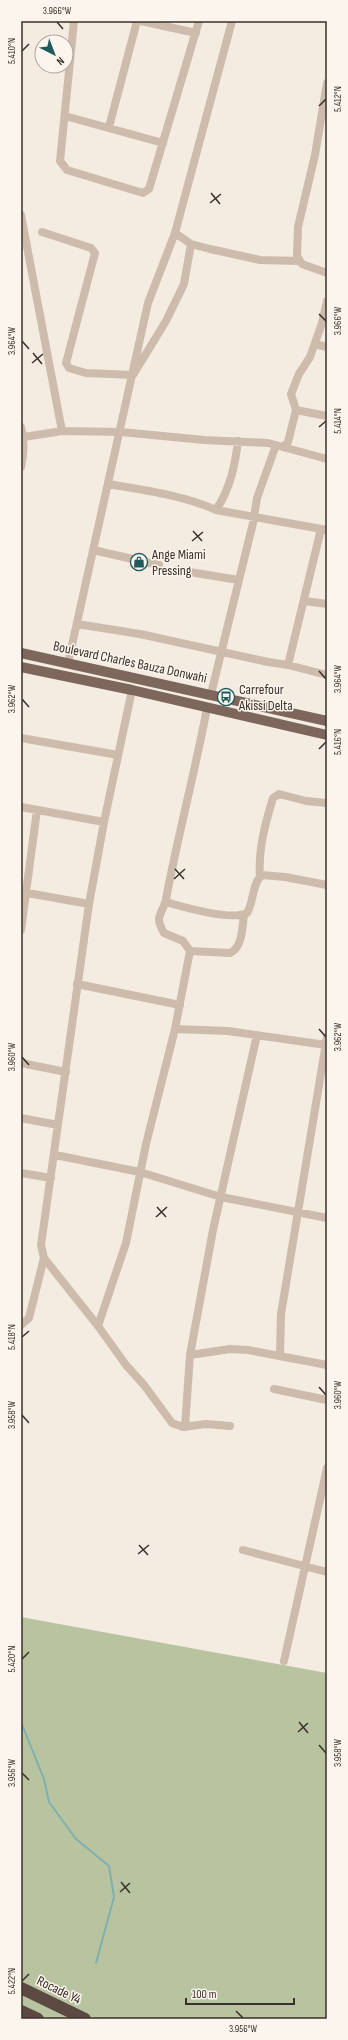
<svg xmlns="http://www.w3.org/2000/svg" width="348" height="2040" font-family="'Sofia Sans Condensed',sans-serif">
<rect width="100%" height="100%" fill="#f4ebe1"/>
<path fill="#b8c4a0" d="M21,1617L327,1673V2019H21Z"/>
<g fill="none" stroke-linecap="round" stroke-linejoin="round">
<path stroke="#7fb0b2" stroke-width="2" d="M21,1722L44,1779L49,1802L76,1839L109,1866L114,1897L96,1963"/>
<path stroke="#cdbbac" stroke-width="8" d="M74,21L60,161L67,170L143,193L149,189L199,21
M141,21L196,33
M327,83L315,155L298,227L297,256L302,264L327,273
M65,116L163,143
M109,127L137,21
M21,215L62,431
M42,232L91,248L95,253L66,363L69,368L86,373L133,375L166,321L184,284L191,244
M175,233L191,244L210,249L260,260L299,261
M315,344L327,347
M296,410L291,394L299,374L310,357L322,323L327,301
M21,427C25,441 24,454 21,467
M24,437L62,431L121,432L204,440L268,443L327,459
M283,447L288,442L296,410L327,416
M108,484C143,490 183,495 216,510C230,489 235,466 238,441
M216,510L327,530
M93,550L159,565
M177,570L239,580
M305,601L327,604
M77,624L140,634L268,662L288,665L327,675
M68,663L148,303L175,233L232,21
M288,665L321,529
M132,690L104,822L89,904L41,1245L44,1258L98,1326L126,1365L144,1385L172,1423L183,1427L206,1424L230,1426
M211,694L253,523L257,498L276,445
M21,738L118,755
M21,807L104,822
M260,877C258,850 265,824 273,798L279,794L306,801L327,803
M22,892L89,904
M166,902C183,907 232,921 247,913C254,902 252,883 262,875L285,877L327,885
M21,930L37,810
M190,951L230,953C243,947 242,927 244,915
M77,984L180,1005
M175,1029L228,1031L326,1045
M21,1063L66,1072
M21,1118L58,1125
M55,1155L140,1172L221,1197L327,1218
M21,1173L51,1178
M21,1325L29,1318L44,1258
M98,1326L126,1243L146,1144L175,1029L190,951L183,941L164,933C162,929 159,925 159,919C160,912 165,906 166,899C178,835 195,772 207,708
M190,1355L213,1230L257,1035
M280,1355L281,1314L327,1037
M274,1389L327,1400
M185,1427L190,1355L230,1349L248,1350L327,1365
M243,1550L327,1572
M284,1661L327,1468"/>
<path stroke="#7d675c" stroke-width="10" d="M21,653L327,721
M21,667L132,690L327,735"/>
<path stroke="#5c4a42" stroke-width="12" d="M21,1988L85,2019
M21,2011L38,2019"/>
</g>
<path fill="none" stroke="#3b302b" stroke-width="1.5" d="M57,22L63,29M22,51L29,44M319,106L326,99M211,193L220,204M210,203L221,194M319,314L326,321M22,341L29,349M33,353L42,364M32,363L43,354M319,427L326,421M193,531L202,541M192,541L203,532M319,671L326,679M22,699L29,707M319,749L326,742M175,869L184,879M174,879L185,869M319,1029L326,1037M22,1057L29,1065M157,1207L166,1217M156,1217L167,1207M22,1337L29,1331M319,1387L326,1395M22,1415L29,1423M139,1545L148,1555M138,1554L149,1545M22,1659L29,1652M299,1722L308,1733M298,1732L308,1723M319,1745L326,1753M22,1773L29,1780M121,1882L130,1893M120,1892L130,1883M22,1981L29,1974M236,2011L243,2018"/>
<defs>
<g id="shop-ring" transform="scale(0.9)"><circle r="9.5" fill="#fbf5ee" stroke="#1f5a5e" stroke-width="1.5"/><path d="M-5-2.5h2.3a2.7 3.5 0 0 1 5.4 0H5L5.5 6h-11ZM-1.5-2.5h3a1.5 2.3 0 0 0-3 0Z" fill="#1f5a5e"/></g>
<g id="bus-ring" transform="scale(0.9)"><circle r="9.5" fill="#fbf5ee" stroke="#1f5a5e" stroke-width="1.5"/><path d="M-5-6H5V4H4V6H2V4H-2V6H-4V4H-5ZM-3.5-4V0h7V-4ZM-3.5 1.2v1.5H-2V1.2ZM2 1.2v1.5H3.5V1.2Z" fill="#1f5a5e"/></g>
</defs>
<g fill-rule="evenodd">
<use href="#shop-ring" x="139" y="562"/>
<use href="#bus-ring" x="226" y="697"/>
</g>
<g text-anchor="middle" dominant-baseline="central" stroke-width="3" stroke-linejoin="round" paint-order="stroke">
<g font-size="14" fill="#3b302b" stroke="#fbf5ee" text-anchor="start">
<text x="152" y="554">Ange Miami<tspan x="152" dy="16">Pressing</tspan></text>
<text x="239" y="689">Carrefour<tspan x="239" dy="16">Akissi Delta</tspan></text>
</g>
<g font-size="14" fill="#3b302b" stroke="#fbf5ee">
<text transform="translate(130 662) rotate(12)">Boulevard Charles Bauza Donwahi</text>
<text transform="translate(59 1990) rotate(26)">Rocade Y4</text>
</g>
</g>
<rect width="348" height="2040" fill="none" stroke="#fbf5ee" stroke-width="44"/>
<g transform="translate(54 54) rotate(138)"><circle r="19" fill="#fbf5ee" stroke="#aea6a0"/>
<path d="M0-3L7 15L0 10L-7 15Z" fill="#1f5a5e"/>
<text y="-6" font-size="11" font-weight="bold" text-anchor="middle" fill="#3b302b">N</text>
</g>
<path d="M186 1998v6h108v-6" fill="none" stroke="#3b302b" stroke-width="2"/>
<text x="192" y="1998" font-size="12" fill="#3b302b" stroke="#fbf5ee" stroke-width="3" paint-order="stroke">100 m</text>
<rect x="22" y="22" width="304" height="1996" fill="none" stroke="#3b302b" stroke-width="1.5"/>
<g font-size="10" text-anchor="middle" fill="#3b302b">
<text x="57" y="14">3.966°W</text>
<text transform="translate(11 51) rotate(-90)" y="4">5.410°N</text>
<text transform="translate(337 99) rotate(-90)" y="4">5.412°N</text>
<text transform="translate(337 321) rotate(-90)" y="4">3.966°W</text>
<text transform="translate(11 341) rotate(-90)" y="4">3.964°W</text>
<text transform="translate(337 421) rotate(-90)" y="4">5.414°N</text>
<text transform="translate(337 679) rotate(-90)" y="4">3.964°W</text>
<text transform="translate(11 699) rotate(-90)" y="4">3.962°W</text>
<text transform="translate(337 742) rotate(-90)" y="4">5.416°N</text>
<text transform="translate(337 1037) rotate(-90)" y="4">3.962°W</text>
<text transform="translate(11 1057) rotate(-90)" y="4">3.960°W</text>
<text transform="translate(11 1337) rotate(-90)" y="4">5.418°N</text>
<text transform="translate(337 1395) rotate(-90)" y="4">3.960°W</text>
<text transform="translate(11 1415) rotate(-90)" y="4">3.958°W</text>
<text transform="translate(11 1659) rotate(-90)" y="4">5.420°N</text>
<text transform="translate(337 1753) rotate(-90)" y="4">3.958°W</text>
<text transform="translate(11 1773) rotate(-90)" y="4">3.956°W</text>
<text transform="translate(11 1981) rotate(-90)" y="4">5.422°N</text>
<text x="243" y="2032">3.956°W</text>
</g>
</svg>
